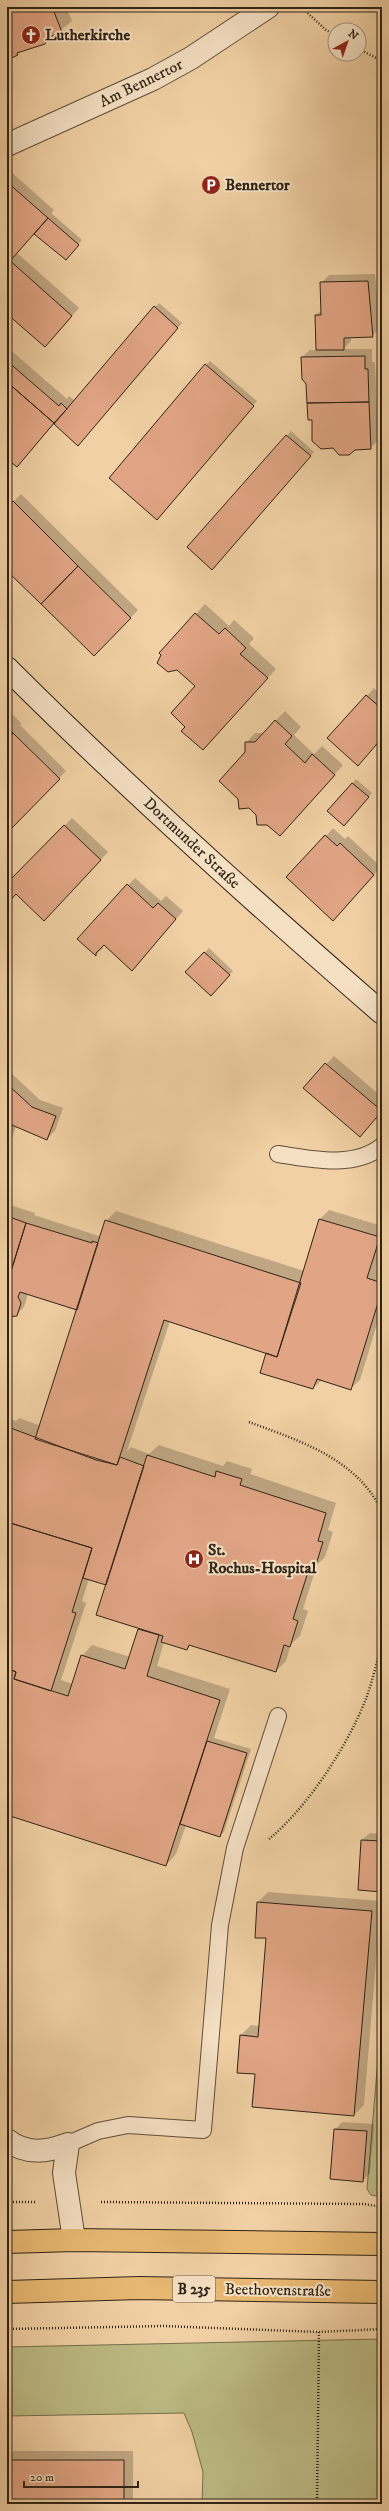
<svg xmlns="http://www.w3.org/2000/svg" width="389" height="2511" font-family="'IM FELL DW Pica',serif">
<rect width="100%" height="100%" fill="#f0d0a4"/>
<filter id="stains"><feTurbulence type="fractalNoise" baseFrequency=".005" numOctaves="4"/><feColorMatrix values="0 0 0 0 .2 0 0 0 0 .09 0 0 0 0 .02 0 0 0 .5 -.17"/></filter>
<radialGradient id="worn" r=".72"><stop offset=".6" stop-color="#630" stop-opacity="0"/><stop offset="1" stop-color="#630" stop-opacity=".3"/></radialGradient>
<path fill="#bcba84" stroke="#766f4e" d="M382,2011V2197L371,2195L367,2189Z
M382,2339V2504H202L203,2472L192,2432L184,2413L7,2416V2347Z"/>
<path fill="#0003" fill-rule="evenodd" d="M7,7H66L72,21L44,43L34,45L7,59Z
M10,171L54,210L51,213L82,240L66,259L34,233L17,253L79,308L52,339L9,315L7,317V174Z
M375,274L380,328L372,336L351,337V341L343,349H372V362H375L378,441L370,448L313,419L302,357L310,350H317L316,315L322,310L321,283L329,275Z
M159,303L182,323L83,440L78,445L54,424L17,466L7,457V347L67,399L69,396L75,401Z
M210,361L257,401L161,514L206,365Z
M291,431L314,452L216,564L189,547Z
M21,494L138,610L94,655L7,570V508Z
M205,604L229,626L234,620L254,638L249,644L276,669L212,739L186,727L196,686L160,653Z
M374,688L382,695V738H328Z
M7,709L22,724L20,725L66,771L7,831Z
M285,711L301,727L294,735L314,754L322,746L343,765L289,825L246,753V743L255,733H264Z
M356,779L372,793L348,821L352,784Z
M72,818L108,852L44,919L16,893L9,900L7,897L14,890L7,885Z
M333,828L345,839L348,836L381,867L341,912L326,836Z
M135,878L161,901L166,896L183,911L139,962L103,943V948L96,955L78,939Z
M209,948L233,971L215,990L187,972Z
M334,1056L382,1097V1111L367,1128L304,1088Z
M7,1069L40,1100L63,1108L55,1131L47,1139L16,1126L7,1155Z
M7,1204L35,1213L34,1215L99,1236L106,1221L116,1211L304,1271L320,1219L329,1210L382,1226V1250L376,1269L382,1271V1308L360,1380L350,1389L322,1380L313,1388L267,1353L170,1321L127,1451L131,1447L149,1454L159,1445L223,1466L227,1461L252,1469L250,1474L336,1503L328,1530L333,1532L325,1557L317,1565L303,1609L308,1611L300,1636L291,1644L286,1661L276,1671L192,1644L187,1649L164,1642L157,1666L230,1689L214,1738L251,1749L224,1832L220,1836L186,1825L176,1854L166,1865L7,1814V1418L16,1421L19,1418L41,1426L78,1310L28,1294L24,1307L16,1315L7,1316ZM89,1579L107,1584L140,1628L130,1657L92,1645L82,1656L73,1684L61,1680L86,1603L82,1601Z
M370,1833L382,1834V1891L362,1840Z
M268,1892L381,1901L364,2105L354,2115L256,2074L241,2035L251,2025L260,2026L267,1937L258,1902Z
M342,2122L374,2124L370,2173L363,2181L335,2130Z
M14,2451H133V2504H7V2458Z"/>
<path fill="#e1a585" stroke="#2f2417" d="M7,7H52L62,32L47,38L45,44L17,53L18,55L7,60Z
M7,182L48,218L10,261L7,258Z
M48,218L79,245L66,260L34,234Z
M7,258L72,316L45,347L7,314Z
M368,281L373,337L344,338V350H316L315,315H321L320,282Z
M154,306L178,328L78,446L54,424Z
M365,356V369H368L369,402L307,403L306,384L302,379L301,357Z
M7,361L59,406L61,403L67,409L54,423L7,382Z
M205,364L254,406L157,520L109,478Z
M7,382L54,423L17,467L7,459Z
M369,402L371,449L355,450L349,455H339L333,448L321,449L312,441V420H308L307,403Z
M286,435L311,456L212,570L187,547Z
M13,501L78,566L41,604L7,571V507Z
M78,566L131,618L94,656L41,604Z
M195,613L219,634L225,628L246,648L240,654L268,678L203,750L181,731L185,727L171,713L195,686L177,670L168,672L157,663L161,655L159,653Z
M366,695L382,709V738L358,766L327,738Z
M275,720L292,736L285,744L305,763L312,754L335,775L280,836L267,825H257L256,815L249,808L239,809L238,799L219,781L245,752V742H255Z
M7,727L13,733L7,740Z
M13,733L60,779L7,833V740Z
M352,783L369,797L344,826L327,811Z
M64,825L101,860L44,921L16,894L9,902L7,896L12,890L7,883Z
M325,835L337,846L340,843L374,875L333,921L286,877Z
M127,884L153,908L158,903L176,919L132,971L104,945L96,953V956L77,939Z
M204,952L230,975L211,996L185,972Z
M325,1063L382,1111L360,1137L303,1088Z
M7,1084L32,1107L56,1116L47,1140L7,1123Z
M7,1123L11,1125L7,1137Z
M7,1216L26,1223L7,1284Z
M319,1219L380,1237L367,1278L382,1283V1290L351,1390L317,1379L313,1389L260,1373L266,1353L277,1357Z
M105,1220L301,1283L277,1357L164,1320L117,1465L35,1439Z
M26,1223L92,1243V1241L98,1243L77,1310L20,1292L18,1297L21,1303L17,1316L7,1317V1284Z
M8,1427L96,1460L117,1465L120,1457L144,1466L106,1585L83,1578L92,1548L7,1522Z
M147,1455L215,1477L216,1471L242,1479L240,1485L326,1513L318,1541L323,1542L315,1568L310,1566L293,1619L298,1621L290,1647L284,1645L276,1672L189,1645L187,1650L161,1642L163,1636L96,1615Z
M7,1522L92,1548L72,1612L76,1613L51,1691L14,1679L16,1672L7,1668Z
M138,1629L159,1635L147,1676L220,1700L166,1866L7,1815V1668L16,1672L14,1679L68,1696L81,1655L125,1669Z
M207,1741L247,1753L220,1837L180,1824Z
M361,1840L382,1841V1892L358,1890Z
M257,1902L372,1911L354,2116L252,2107L255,2074L237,2073L240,2035L258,2037L266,1938H255Z
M334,2129L367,2131L363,2182L330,2179Z
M7,2460H124V2504H7Z"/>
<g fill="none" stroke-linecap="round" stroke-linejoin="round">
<g stroke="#5f4f3a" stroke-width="18">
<path id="lane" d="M278,1154C311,1159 354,1169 382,1146
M68,2144L98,2131L128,2125L203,2130L220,1925L235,1848L278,1716"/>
</g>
<g stroke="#5f4f3a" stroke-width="24">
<path id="street" d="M7,145L153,79L191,58L268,7
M7,2140C26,2155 47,2152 68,2144L64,2173L74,2240"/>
</g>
<g stroke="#2f2417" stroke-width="24">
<path id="secondary" d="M7,668C127,788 254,902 382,1013"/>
</g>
<g stroke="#2f2417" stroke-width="24">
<path id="primary" d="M7,2242L74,2240L382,2244
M7,2292L139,2288L382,2292"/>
</g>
<path stroke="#2f2417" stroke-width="2.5" stroke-dasharray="1 2" stroke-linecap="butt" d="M301,7L326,30L335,35
M359,49L382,61
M379,1262L382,1263
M249,1422C300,1441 358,1459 382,1512
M269,1839C308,1807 349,1744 367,1696C373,1679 377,1661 382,1643
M7,2202H36
M101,2202L364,2204L382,2207
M7,2329L163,2326L319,2332L382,2329
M317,2504L319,2332"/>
<use href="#lane" stroke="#f5e0c4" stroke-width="16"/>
<use href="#street" stroke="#f5e0c4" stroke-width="22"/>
<use href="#secondary" stroke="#f5e0c4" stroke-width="22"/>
<use href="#primary" stroke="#e8b872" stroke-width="22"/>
</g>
<defs>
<g id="church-disc" transform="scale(1)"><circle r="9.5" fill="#8f2418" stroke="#f5e0c4"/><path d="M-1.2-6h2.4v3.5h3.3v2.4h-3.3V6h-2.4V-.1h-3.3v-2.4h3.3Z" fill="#fff"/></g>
<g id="parking-disc" transform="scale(1)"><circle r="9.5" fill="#8f2418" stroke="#f5e0c4"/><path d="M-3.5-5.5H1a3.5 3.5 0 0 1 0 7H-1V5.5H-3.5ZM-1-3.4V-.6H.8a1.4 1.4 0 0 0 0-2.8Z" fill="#fff"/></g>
<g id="hospital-disc" transform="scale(1)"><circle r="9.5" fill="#8f2418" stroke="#f5e0c4"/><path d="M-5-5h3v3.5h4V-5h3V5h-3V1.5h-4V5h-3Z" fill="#fff"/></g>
</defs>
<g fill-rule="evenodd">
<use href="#church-disc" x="31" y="35"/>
<use href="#parking-disc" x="211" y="185"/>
<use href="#hospital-disc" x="194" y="1559"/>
</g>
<g text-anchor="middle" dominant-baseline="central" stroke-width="4" stroke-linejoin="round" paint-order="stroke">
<rect fill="#f5e0c4" stroke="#6a5c4b" stroke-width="1" x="173" y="2276" width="42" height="26" rx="3"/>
<g font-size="15" font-weight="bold" fill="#2f2417">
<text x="194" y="2289">B 235</text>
</g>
<g font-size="16" font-weight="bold" fill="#2f2417" stroke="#f5e0c4" text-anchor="start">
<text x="45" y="35">Lutherkirche</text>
<text x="225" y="185">Bennertor</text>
<text x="208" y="1550">St.<tspan x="208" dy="18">Rochus-Hospital</tspan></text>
</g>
<g font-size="16" fill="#2f2417" stroke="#f5e0c4">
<text transform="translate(141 83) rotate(-26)">Am Bennertor</text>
<text transform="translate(192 843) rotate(43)">Dortmunder Straße</text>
<text transform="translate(278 2290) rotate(1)">Beethovenstraße</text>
</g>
</g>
<rect width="389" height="2511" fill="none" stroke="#f0d0a4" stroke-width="24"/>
<rect x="8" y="8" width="373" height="2495" fill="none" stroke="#2f2417" stroke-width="2"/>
<rect x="12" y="12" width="365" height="2487" fill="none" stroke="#2f2417"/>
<g transform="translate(347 42) rotate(40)"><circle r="19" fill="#f5e0c4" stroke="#a6957f"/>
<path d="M0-3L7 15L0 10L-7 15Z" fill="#8f2418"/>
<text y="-6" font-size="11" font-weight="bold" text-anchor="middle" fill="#2f2417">N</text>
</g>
<path d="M24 2481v6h114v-6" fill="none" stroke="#2f2417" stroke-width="2"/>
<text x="30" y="2481" font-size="12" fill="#2f2417" stroke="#f5e0c4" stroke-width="3" paint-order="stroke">20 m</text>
<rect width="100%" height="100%" filter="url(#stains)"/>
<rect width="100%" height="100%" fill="url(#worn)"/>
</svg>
